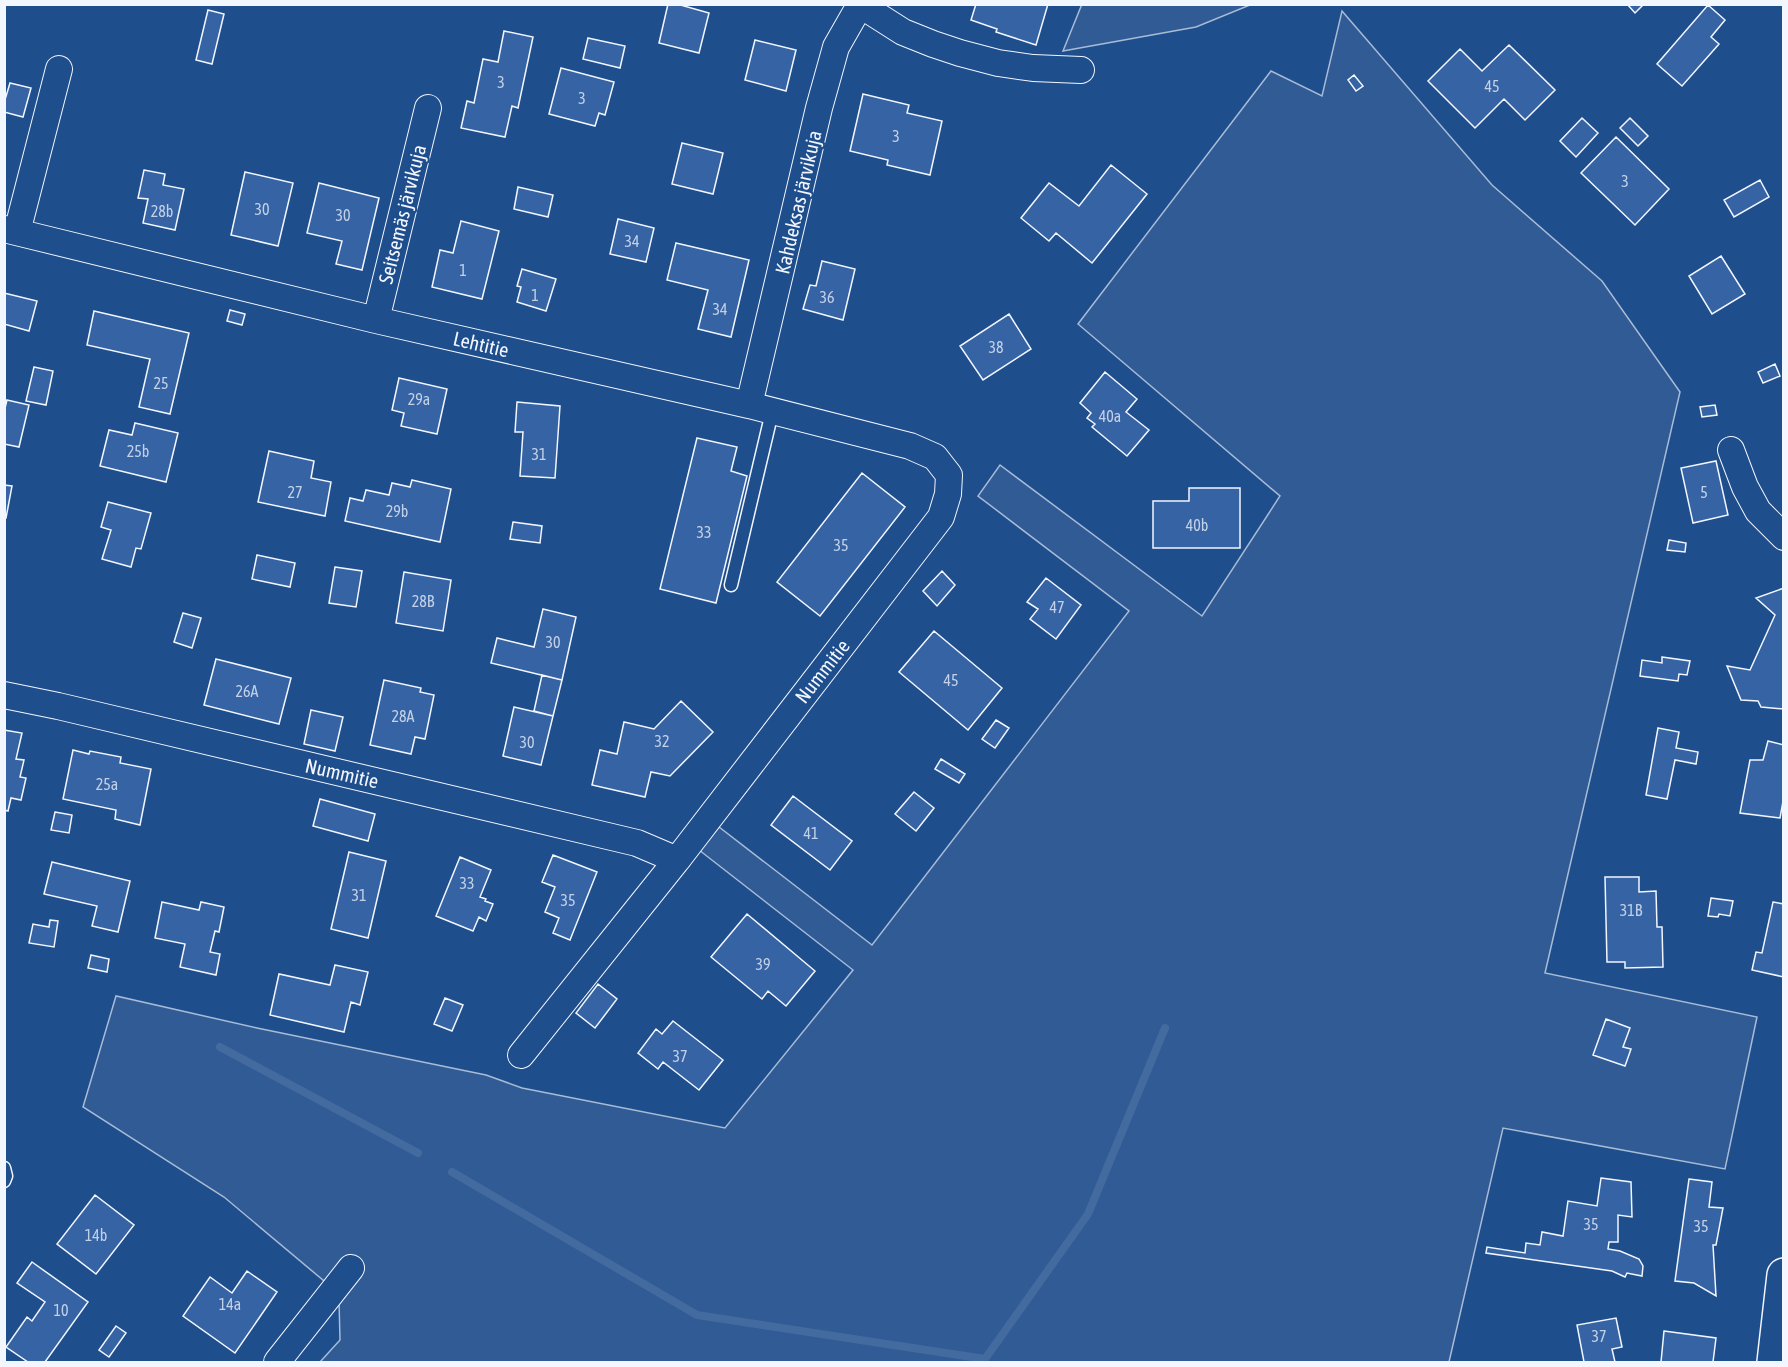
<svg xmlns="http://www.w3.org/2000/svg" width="1788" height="1367" font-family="'Asap Condensed',sans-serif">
<rect width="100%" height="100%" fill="#1f4e8c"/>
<path fill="#305b95" stroke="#a8bbd7" stroke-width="1.5" d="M1082,4H1250V5L1196,27L1063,51Z
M1342,11L1492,185L1602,281L1680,392L1545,973L1757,1017L1725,1169L1503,1128L1449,1362H320L340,1340L339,1300L330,1286L224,1197L83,1107L116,996L257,1028L486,1075L522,1088L725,1128L853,970L699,850L719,827L872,945L1129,611L978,496L1000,465L1202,616L1280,496L1078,324L1271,71L1322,96Z"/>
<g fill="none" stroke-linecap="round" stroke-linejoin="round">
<path stroke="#446ba0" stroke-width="8" d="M220,1047L418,1153
M452,1172L697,1315L985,1359L1088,1214L1165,1028"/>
</g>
<path fill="#3563a3" stroke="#f2f6ff" stroke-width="1.5" d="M668,4H677L709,13L699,53L659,43Z
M976,4H1048L1036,45L996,32L997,29L971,20Z
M1627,4H1644L1635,13Z
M1708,5L1725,20L1711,37L1719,44L1682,86L1657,64Z
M208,10L224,14L212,64L196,60Z
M504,31L533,37L518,108L512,106L505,137L461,128L467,101L474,103L483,59L498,62Z
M588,38L625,46L620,68L583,59Z
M755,40L796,50L786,91L745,80Z
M1509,45L1555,90L1525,120L1504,99L1475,128L1428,81L1460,49L1482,71Z
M561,68L614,82L605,115L599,113L595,126L549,114Z
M1354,75L1363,86L1356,91L1348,80Z
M10,83L31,88L23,117L4,112V103Z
M863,94L909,105L907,113L942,121L930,175L887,165L888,160L850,151Z
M1582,118L1598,133L1576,157L1560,141Z
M1630,118L1648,136L1638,146L1620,128Z
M1616,137L1669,189L1635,225L1581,173Z
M682,143L723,153L713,194L672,184Z
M1111,165L1147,194L1092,263L1056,233L1049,241L1021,218L1049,183L1079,206Z
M144,170L165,174L163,185L184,189L175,230L143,223L148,199L138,198Z
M245,172L293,183L278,246L231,235Z
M1760,180L1769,197L1734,217L1724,200Z
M319,183L379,198L362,270L336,264L342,241L307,233Z
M518,187L553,195L548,217L514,209Z
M618,219L654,228L646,262L610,254Z
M461,221L499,231L482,299L432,287L440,250L453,253Z
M676,243L749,260L731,337L698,329L708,290L667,280Z
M1721,256L1745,294L1712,314L1689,276Z
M822,261L855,269L843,320L803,309L810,285L816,286Z
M522,269L556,279L546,311L517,302L521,287L517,286Z
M4,293L37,301L29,331L4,324Z
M230,310L245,314L242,325L227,321Z
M94,311L189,333L170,414L139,407L150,359L87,345Z
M1009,314L1031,349L983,380L960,346Z
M1775,364L1780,376L1763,383L1758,372Z
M34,367L53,371L46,405L26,401Z
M1105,372L1137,399L1126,412L1149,430L1127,456L1092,427L1095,424L1087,418L1091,413L1080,403Z
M399,378L447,389L437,434L401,426L404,413L392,410Z
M7,400L29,405L19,447L4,444V412Z
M517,402L560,406L555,478L520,476L523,432H515Z
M1715,405L1717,415L1702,417L1700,407Z
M135,423L178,433L166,482L100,466L109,430L132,435Z
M697,438L737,447L731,471L747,476L716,603L660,589Z
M269,451L314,461L311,478L331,482L325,516L258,502Z
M1716,461L1728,515L1693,523L1681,468Z
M862,473L905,507L820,616L777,582Z
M412,480L451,489L440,542L345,521L350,498L363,501L366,490L389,495L392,483L410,487Z
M4,485L12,486L6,518H4Z
M1189,488H1240V548H1153V501H1189Z
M108,502L151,513L141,549L136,548L131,567L102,559L111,530L101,527Z
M513,522L542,526L540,543L510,539Z
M1669,540L1686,543L1685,552L1667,550Z
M257,555L295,563L290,587L252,579Z
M335,567L362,571L356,607L329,603Z
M942,571L955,585L937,606L923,591Z
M404,572L451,580L443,631L396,623Z
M1046,578L1081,605L1056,639L1030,619L1038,609L1027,602Z
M1784,588V709L1761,707L1758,701L1741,700L1727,666L1750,670L1775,615L1756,598Z
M543,609L576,617L562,680L491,663L497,638L534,647Z
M183,613L201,618L192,648L174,642Z
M934,631L1002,688L968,730L899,672Z
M1662,657L1690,661L1687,675L1679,674L1678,681L1640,676L1642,660L1662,663Z
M216,659L291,678L279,724L204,705Z
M542,675L562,680L553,716L534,711Z
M384,680L421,688L420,692L434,695L425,739L415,737L411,754L370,745Z
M681,701L713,732L670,776L651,772L645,797L592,785L600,750L617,754L624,722L654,729Z
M514,707L553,716L541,765L503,756Z
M311,710L343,717L335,751L304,744Z
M996,720L1009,728L995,748L982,739Z
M1658,728L1679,732L1676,748L1698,752L1696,764L1675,760L1667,799L1646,795Z
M4,730L22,733L16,759L24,760L20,777L26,778L21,800L11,798L8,811L4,810Z
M1768,741L1784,745V796L1780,818L1740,813L1750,760H1763Z
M73,750L89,754L90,751L121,757L120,763L151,769L140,825L115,819L116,810L63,799Z
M941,759L965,774L959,783L935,769Z
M914,792L934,808L916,831L895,814Z
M793,796L852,841L830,870L771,825Z
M320,799L375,814L368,841L313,826Z
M55,812L72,815L69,833L51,830Z
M349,852L386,861L368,938L331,929Z
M553,855L597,872L570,940L553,933L559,918L545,912L555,887L542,882Z
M460,857L491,870L480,897L486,899L485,901L493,904L486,921L479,917L473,931L436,916Z
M52,862L130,881L118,932L92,926L97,906L44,894Z
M1605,877H1639V892L1656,891L1657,927H1662L1663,967L1625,968V962H1607Z
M1711,898L1733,901L1730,916L1719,914L1718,917L1708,916Z
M162,902L199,910L201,902L224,907L219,932L215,931L210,952L220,954L216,975L180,967L185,944L155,938Z
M1773,902L1784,904V977L1752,970L1756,952L1762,953Z
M747,914L815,971L786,1006L768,991L762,999L711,957Z
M50,920L58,921L54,947L29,943L33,924L49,927Z
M91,955L109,959L107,972L88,968Z
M335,965L368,972L360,1005L351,1002L344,1032L270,1015L279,974L330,985Z
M598,984L617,999L595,1028L576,1013Z
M445,998L463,1005L452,1031L434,1024Z
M1606,1019L1630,1028L1623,1047L1631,1049L1625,1066L1593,1055Z
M673,1021L723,1060L699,1090L663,1062L658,1069L638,1053L656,1029L662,1034Z
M1601,1178L1631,1182L1632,1217L1618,1215V1242H1609L1608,1249L1620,1251L1639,1259L1643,1266L1642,1276L1627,1273L1625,1277L1612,1271L1486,1253L1487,1247L1525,1253L1526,1243L1540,1245L1542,1232L1563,1236L1568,1201L1597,1206Z
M1689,1179L1712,1182L1709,1207L1723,1208L1716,1245H1713L1716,1296L1694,1283L1675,1281Z
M95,1195L134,1225L96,1274L57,1244Z
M32,1262L88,1302L45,1362H28L6,1347L27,1317L32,1321L45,1302L17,1283Z
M247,1271L277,1292L235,1353L183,1316L210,1277L232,1293Z
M1616,1318L1622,1347L1612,1349L1615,1362H1584L1577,1325Z
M116,1326L126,1333L109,1357L99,1350Z
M1664,1331L1716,1338L1713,1362H1661Z"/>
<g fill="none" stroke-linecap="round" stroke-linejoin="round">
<g stroke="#f2f6ff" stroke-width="15">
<path id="lane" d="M731,585L772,412
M4,1168L6,1176L4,1181"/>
</g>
<g stroke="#f2f6ff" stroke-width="28">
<path id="street" d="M859,4L903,32L933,44L960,53L998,63L1033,68L1081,70
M4,229L376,320L749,405L910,446L935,457L949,475L948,494L941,517L677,860L637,843L58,706L4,695
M17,232L59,69
M376,320L428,108
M749,405L819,108L836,47L860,5
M1731,450L1745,487L1758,511L1784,537
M521,1055L677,860
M277,1362L351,1268"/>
</g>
<g stroke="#f2f6ff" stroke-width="36">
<path id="secondary" d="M1774,1362L1784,1275"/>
</g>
<use href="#lane" stroke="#1f4e8c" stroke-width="12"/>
<use href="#street" stroke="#1f4e8c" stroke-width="26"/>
<use href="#secondary" stroke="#1f4e8c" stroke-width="33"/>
</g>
<g text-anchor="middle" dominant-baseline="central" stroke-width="4.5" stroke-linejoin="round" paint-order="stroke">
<g font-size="16" fill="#c3d1e8">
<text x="501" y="82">3</text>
<text x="1492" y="86">45</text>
<text x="582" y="98">3</text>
<text x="896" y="136">3</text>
<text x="1625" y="181">3</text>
<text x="262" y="209">30</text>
<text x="162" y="211">28b</text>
<text x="343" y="215">30</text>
<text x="632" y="241">34</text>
<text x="463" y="270">1</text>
<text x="535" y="295">1</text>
<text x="827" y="297">36</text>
<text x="720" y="309">34</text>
<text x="996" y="347">38</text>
<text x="161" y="383">25</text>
<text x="419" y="399">29a</text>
<text x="1110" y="416">40a</text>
<text x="138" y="451">25b</text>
<text x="539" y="454">31</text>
<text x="295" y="492">27</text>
<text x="1704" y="492">5</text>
<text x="397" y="511">29b</text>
<text x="1197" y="525">40b</text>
<text x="704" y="532">33</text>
<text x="841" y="545">35</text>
<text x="423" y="601">28B</text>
<text x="1057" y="607">47</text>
<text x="553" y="642">30</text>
<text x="951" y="680">45</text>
<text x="247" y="691">26A</text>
<text x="403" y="716">28A</text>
<text x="662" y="741">32</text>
<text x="527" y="742">30</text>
<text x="107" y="784">25a</text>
<text x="811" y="833">41</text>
<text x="467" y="883">33</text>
<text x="359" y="895">31</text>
<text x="568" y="900">35</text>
<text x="1631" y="910">31B</text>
<text x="763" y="964">39</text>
<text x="680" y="1056">37</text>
<text x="1591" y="1224">35</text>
<text x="1701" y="1226">35</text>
<text x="96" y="1235">14b</text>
<text x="230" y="1304">14a</text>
<text x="61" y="1310">10</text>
<text x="1599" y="1336">37</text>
</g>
<g font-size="20" fill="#f2f6ff" stroke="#1f4e8c">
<text transform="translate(798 202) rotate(-77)">Kahdeksas järvikuja</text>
<text transform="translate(402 214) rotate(-76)">Seitsemäs järvikuja</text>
<text transform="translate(481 344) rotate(13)">Lehtitie</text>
<text transform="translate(822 671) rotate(-52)">Nummitie</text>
<text transform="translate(342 773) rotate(13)">Nummitie</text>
</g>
</g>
<rect width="1788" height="1367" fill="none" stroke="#f2f6ff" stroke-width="12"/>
</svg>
